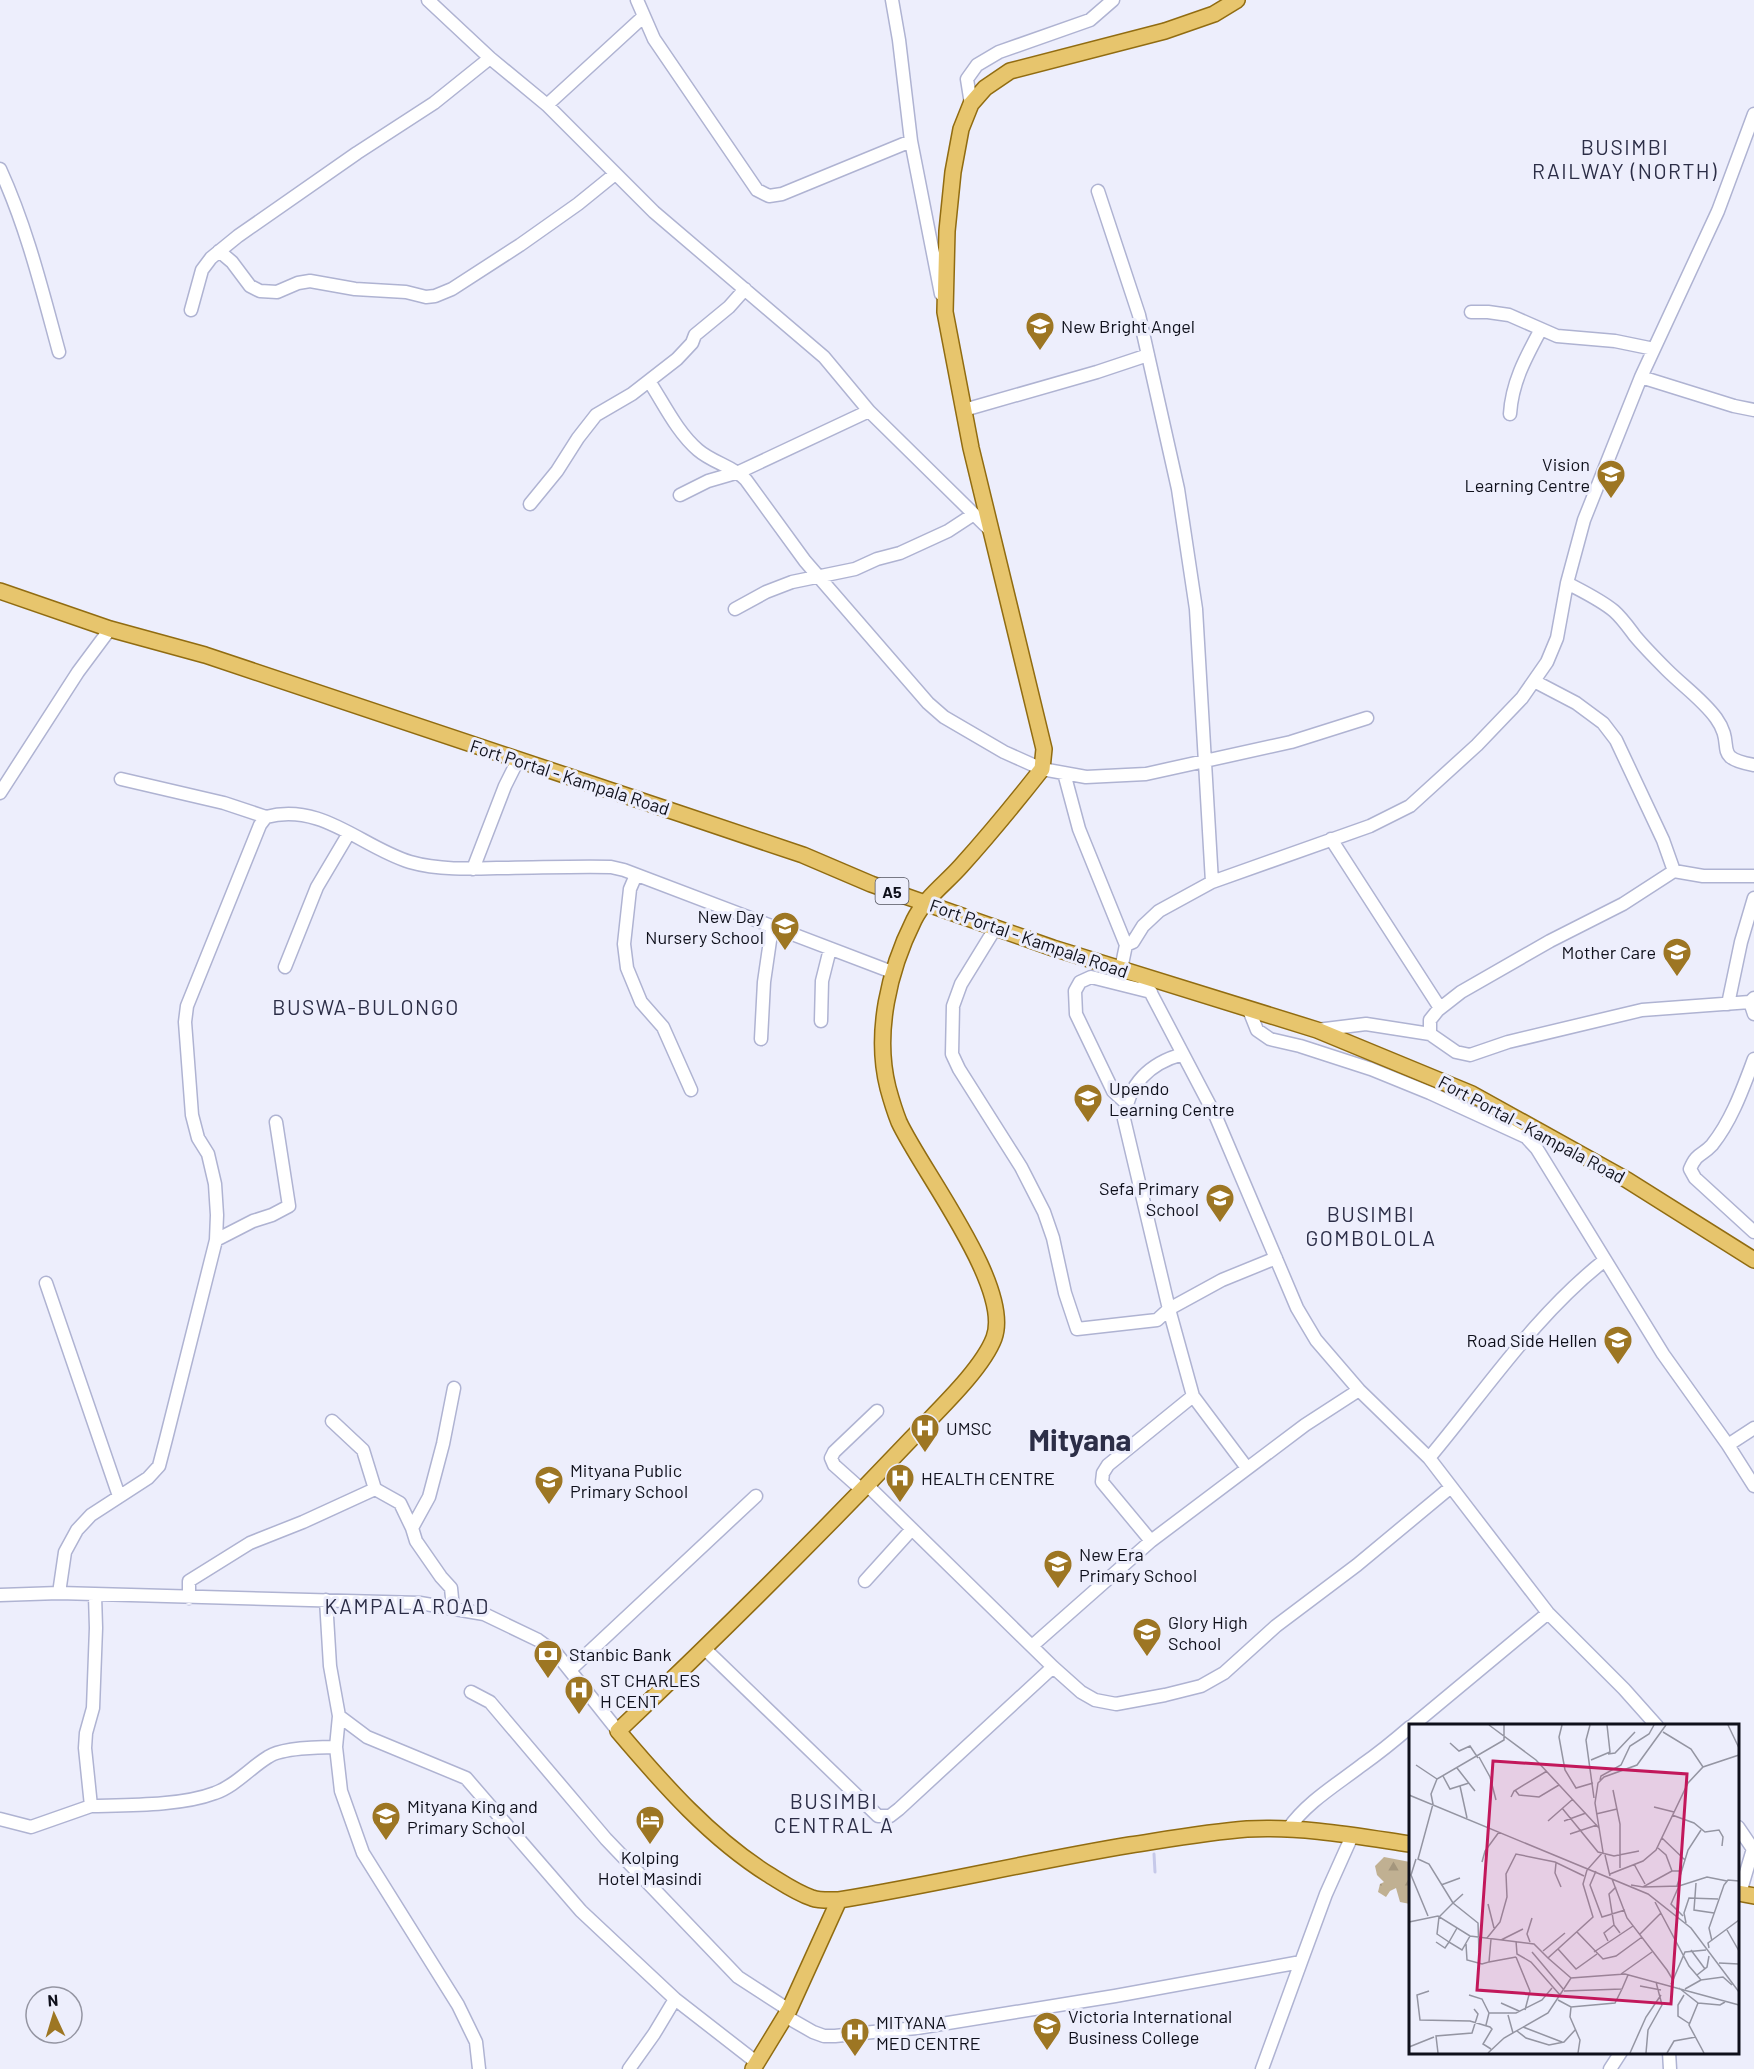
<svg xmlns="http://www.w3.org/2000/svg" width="1754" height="2069" font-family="Barlow,sans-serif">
<defs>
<pattern id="forest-firs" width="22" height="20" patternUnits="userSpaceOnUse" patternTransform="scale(1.5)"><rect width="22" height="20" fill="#c0b092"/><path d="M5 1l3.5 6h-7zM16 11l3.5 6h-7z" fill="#a4967d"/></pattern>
</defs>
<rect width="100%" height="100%" fill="#edeefc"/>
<path fill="url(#forest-firs)" d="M1384,1857L1410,1862V1904L1400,1902L1396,1888L1390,1891L1386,1897L1378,1892L1380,1884L1384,1882L1377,1875L1375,1866Z"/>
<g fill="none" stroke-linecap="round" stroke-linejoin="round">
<path stroke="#c6c9ea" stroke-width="3" d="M1154,1854L1155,1872"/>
<g stroke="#afb3d2" stroke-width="15">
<path id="minor" d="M428,0L490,58L547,105L654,212L824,357L869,411L991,531
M637,0L654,39L757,190L769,196L782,194L911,141
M892,0L899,40L911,141L941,294
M971,104L967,79L977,65L999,52L1090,20L1113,0
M547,105L643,17
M0,169C27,228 42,290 59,352
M1098,191L1139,315L1178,489L1196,609L1212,882
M219,251L232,262L250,286L260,291L277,292L298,283L310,281L355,289L406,292L426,297L435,296L452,289L520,245L578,204L615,174
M191,310L202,270L211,258L238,236L357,153L434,103L490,58
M1471,312H1488L1509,315L1557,336L1615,341L1654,349
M1641,377L1734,406L1754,410
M649,381C664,404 677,432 698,450C713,463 733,466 746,480L805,561L928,703L944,717L1004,752L1042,769L1086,777L1146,774L1291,742L1367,718
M964,410L1097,372L1148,355
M1510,414C1512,382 1526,357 1541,329
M680,495L708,481L739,472L869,411
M530,504L557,471L578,438L596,415L632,394L677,359L692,343L695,335L729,307L745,289
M1567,583C1582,591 1601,600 1614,611C1622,618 1629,628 1635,636C1645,648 1656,659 1667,670C1683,686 1703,700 1716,718C1737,747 1710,757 1754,765
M735,609L766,592L792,582L855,569L877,559L900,553L948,531L974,514
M1534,681L1576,703L1603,723L1616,740L1663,840L1674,871L1703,876H1754
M1064,773L1079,829L1126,945L1121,969
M121,779L224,803L266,817
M0,793L78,672L110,629
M1331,839L1440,1008
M473,869L505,786L518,760
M636,875L630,889L624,944L627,968L641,1002L663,1027L691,1090
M996,927L961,984L953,1006L952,1054L959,1069L1021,1167L1044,1212L1053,1238L1065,1293L1077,1329L1157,1320L1169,1309L1222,1280L1276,1258
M1126,945L1133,942L1143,926L1159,911L1212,882L1370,826L1410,806L1477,745L1522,698L1547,662L1557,638L1567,583L1584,520L1641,377L1718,211L1754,114
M285,967L317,887L349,833
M1142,976L1216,1117L1297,1308L1316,1340L1359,1390L1429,1458L1548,1613L1624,1689L1657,1726
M1750,1002L1754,1014
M1728,1004L1741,942L1754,898
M1249,1010L1257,1030L1270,1039L1300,1046L1371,1069L1430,1093L1526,1137L1537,1149L1663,1354L1728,1445L1754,1486
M821,1021L822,981L830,949
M1317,1030L1366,1024L1430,1034V1020L1438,1010L1461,992L1550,941L1623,904L1674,871
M1430,1034L1456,1052L1470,1055L1508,1042L1642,1010L1750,1002L1754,998
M761,1039L764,982L772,927
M1183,1054C1150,1063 1128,1084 1124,1119L1169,1309L1193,1396L1247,1468
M1754,1059C1743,1088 1732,1120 1712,1145C1702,1156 1697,1152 1690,1169L1695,1178L1754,1232
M1126,1103L1113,1091L1076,1014L1075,991L1080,982L1091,977L1151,992
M216,1240L253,1221L272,1215L289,1206L276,1122
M46,1283L119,1496
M332,1421L363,1450L375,1489L400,1503L412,1528
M1728,1445L1754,1428
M1429,1458C1486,1390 1535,1315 1605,1260
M867,1485L1053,1667L1081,1692L1095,1700L1116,1704L1165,1695L1201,1686L1224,1673L1276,1626L1357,1565L1451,1487
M862,1490L834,1465L831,1458L834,1452L877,1411
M1151,1541L1102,1482L1103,1473L1108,1465L1193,1396
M865,1581L912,1529
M59,1593L65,1552L77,1530L91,1515L148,1478L159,1466L166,1439L216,1240L217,1215L215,1184L208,1154L198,1138L192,1115L185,1022L187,1006L260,825L266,817C322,802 361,847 410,862C438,870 469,869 497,868C535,868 573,866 611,867L624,870L892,972
M0,1595L59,1593L420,1603L484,1614L538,1640L556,1653L618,1731
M189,1598V1581L250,1543L303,1522L375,1489
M326,1600L330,1666L339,1716L367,1737L466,1778L581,1911L675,1999L756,2062
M453,1608L451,1588L441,1577L416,1541L412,1528L429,1497L443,1444L454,1388
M1032,1646L1151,1541L1305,1425L1359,1390
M705,1649L878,1816H890L899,1809L1053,1667
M570,1670L756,1496
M471,1692L490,1702L606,1839L738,1977L789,2010
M1412,1726L1548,1613
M336,1747L341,1791L363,1853L458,2005L476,2042L479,2069
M91,1806C128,1805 181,1806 215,1793C235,1786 250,1768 268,1757C281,1748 320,1747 336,1747L339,1716
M0,1819L31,1827L91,1806L85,1748L86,1733L93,1708L96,1628L95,1595
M1738,1827L1753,1849L1740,1893
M1288,1829C1307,1802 1336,1785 1362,1765C1379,1753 1395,1740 1410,1727
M785,2016L813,2032L824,2036H835L873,2032L917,2028L1115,1996L1301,1962L1326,1894L1352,1836
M1669,2052L1670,2069
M629,2069L654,2034L675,1999
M1262,2069L1301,1962
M1610,2069L1621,2052"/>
</g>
<g stroke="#916c11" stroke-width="18">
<path id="major" d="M0,591L110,629L205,655L681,814L803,855L871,884L1053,948L1317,1030L1472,1094L1627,1180L1754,1260
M1738,1893L1754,1896
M839,1900C831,1900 820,1901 812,1898C797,1893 784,1884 771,1876C711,1839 663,1784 618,1731C718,1636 816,1539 911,1439C935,1413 982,1370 994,1338C1013,1287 921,1170 899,1122C895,1112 891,1099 888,1088C874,1033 889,970 914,920C925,898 945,884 961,866C989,835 1016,802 1042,769L1044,749L971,448L945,312L947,231L953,172L961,129L971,104L985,88L1010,71L1165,31L1214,14L1237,0
M753,2069L789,2010L839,1900C937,1884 1033,1861 1130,1845C1169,1839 1208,1832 1247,1829C1302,1826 1356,1836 1410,1844"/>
</g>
<use href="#minor" stroke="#fff" stroke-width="12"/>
<use href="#major" stroke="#e7c56d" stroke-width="15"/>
</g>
<defs>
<g id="school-pin" transform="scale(1.5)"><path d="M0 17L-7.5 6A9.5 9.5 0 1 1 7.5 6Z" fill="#9d7623" stroke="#edeefc"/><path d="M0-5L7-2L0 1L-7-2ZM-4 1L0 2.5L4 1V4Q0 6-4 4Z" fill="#fff"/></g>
<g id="hospital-pin" transform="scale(1.5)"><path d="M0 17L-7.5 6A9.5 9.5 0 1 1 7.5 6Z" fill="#9d7623" stroke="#edeefc"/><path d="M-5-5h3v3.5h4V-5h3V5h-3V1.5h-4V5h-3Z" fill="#fff"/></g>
<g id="bank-pin" transform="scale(1.5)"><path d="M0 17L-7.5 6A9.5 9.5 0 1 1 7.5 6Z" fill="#9d7623" stroke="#edeefc"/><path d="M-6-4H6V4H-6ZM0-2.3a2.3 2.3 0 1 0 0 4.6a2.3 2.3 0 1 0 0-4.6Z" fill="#fff"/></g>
<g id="hotel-pin" transform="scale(1.5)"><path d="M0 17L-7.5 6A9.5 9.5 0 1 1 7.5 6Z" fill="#9d7623" stroke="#edeefc"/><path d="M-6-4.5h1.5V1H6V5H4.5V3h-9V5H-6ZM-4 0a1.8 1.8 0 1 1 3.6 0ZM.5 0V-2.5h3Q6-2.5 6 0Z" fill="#fff"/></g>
</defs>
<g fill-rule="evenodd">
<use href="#school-pin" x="1040" y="326"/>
<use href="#school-pin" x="1611" y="474"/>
<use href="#school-pin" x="785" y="926"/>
<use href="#school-pin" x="1677" y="952"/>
<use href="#school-pin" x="1088" y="1098"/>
<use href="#school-pin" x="1220" y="1198"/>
<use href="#school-pin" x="1618" y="1340"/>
<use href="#hospital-pin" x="925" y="1428"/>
<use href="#hospital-pin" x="900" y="1478"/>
<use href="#school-pin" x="549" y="1480"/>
<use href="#school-pin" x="1058" y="1564"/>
<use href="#school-pin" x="1147" y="1632"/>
<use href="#bank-pin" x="548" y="1654"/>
<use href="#hospital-pin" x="579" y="1690"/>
<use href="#school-pin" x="386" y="1816"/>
<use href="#hotel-pin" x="650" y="1820"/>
<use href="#school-pin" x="1047" y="2026"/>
<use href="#hospital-pin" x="855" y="2032"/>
</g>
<g text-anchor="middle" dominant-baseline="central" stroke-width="6" stroke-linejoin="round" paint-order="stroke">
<rect fill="#edeefc" stroke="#52535e" stroke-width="1.5" x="875.5" y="878" width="33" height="26" rx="4.5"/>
<g font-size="16" font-weight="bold" fill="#0f101b">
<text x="892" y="891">A5</text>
</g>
<g font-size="18" fill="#0f101b" stroke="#edeefc" text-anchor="start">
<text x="1061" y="326">New Bright Angel</text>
<text x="1590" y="464" text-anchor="end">Vision<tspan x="1590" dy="21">Learning Centre</tspan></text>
<text x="764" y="916" text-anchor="end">New Day<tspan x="764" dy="21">Nursery School</tspan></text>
<text x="1656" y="952" text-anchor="end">Mother Care</text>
<text x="1109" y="1088">Upendo<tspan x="1109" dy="21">Learning Centre</tspan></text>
<text x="1199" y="1188" text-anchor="end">Sefa Primary<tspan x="1199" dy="21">School</tspan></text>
<text x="1597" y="1340" text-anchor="end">Road Side Hellen</text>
<text x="946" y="1428">UMSC</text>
<text x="570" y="1470">Mityana Public<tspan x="570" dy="21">Primary School</tspan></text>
<text x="921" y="1478">HEALTH CENTRE</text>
<text x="1079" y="1554">New Era<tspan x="1079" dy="21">Primary School</tspan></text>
<text x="1168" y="1622">Glory High<tspan x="1168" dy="21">School</tspan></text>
<text x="569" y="1654">Stanbic Bank</text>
<text x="600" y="1680">ST CHARLES<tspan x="600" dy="21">H CENT</tspan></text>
<text x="407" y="1806">Mityana King and<tspan x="407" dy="21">Primary School</tspan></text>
<text x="650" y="1857" text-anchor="middle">Kolping<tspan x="650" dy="21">Hotel Masindi</tspan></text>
<text x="1068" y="2016">Victoria International<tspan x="1068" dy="21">Business College</tspan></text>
<text x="876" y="2022">MITYANA<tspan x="876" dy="21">MED CENTRE</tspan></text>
</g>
<g font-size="18" fill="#0f101b" stroke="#edeefc">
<text transform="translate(570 777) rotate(18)">Fort Portal - Kampala Road</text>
<text transform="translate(1029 938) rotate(19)">Fort Portal - Kampala Road</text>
<text transform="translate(1532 1129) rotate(28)">Fort Portal - Kampala Road</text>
</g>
<g font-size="21" letter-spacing="1.5" fill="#2c2e47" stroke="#edeefc">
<text x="1625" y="146">BUSIMBI<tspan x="1625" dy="24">RAILWAY (NORTH)</tspan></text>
<text x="366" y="1006">BUSWA-BULONGO</text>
<text x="1371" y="1213">BUSIMBI<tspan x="1371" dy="24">GOMBOLOLA</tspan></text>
<text x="407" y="1605">KAMPALA ROAD</text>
<text x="834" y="1800">BUSIMBI<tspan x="834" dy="24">CENTRAL A</tspan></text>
</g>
<g font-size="30" font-weight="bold" fill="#2c2e47" stroke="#edeefc">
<text x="1080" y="1439">Mityana</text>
</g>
</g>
<g transform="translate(1409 1724)">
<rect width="330" height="330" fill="#edeefc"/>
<path fill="none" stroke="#9495a2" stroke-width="1.5" d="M80,1L127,36L190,104M153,1L150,13L156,46L167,64L184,59M181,1L177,16L185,74M319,1L330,24M254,8L282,25L294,43M41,19L50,27L61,22L69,34M199,30L206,29L226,8M70,33L81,53L87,76M182,36L201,28L198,1M7,41L28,55M48,44L66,67M34,52L41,65L60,59M191,56L192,52L212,41L221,22L240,10L245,1M51,62L58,94M106,66L110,71L130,73L150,61M204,66L211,100V144M0,71L239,170L282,204L330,268M102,73L105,67L138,47M245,83L265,88M153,84L189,128L205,132L230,127M187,90L208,85M263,91L285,99L296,108L310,106L314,113L313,122M139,97L164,75M155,97L177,89M161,110L188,101M253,114L276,136M249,124L257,131L263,147H273M196,131L201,152M7,135L2,151L19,192M73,138L76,127L90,108M147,139L146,149L152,163M225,140L236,160M187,147L181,161L193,193L216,186M201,150L234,137L247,126L279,59L294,43L330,31M203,155L218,194L258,246L264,256L262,260M287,159L285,186L305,189M32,161L51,154M222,161L234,163L263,147M268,162L279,126L292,106M270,162L262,180L274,192M207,163L200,170L205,201L211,209M234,163L270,162L298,153L318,157M54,170L44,179L69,199L70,228M246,178L280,242L292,256L314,253L323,261M79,180L85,204M0,198L29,192L61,212L125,220L139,234M277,199L275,189L280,174L309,175M48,204L40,218L28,210L30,193L44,179L20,140L9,135L24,80L22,70L28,55L95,16V1M318,206L330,227M168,208L194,235L207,232L233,213M231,210L252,189M78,214L91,198L98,173L97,150L107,130L146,138L175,152M92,216L114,205M107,217L108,230L122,238L151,271M199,217L195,209L205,201M303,217L300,204L315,161L319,156L330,157M27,218L36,224L40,218L53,226L61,212M121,218L118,210L123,194M57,220L58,236L73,240L80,238L82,215M300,224L299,219L330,196M149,225L167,245L188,230M282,226L296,245M134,227L156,209M123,228L155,266M185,228L224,202M107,233L121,267L116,286M80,238L107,233M310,239L330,240M212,250L243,228M288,251L298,243L300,232M162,254L139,234L184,193L174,160L178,146L194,128L186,79L189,59L195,53L228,41L257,1M264,256L276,228L297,226M231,262L252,266M270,264L289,279L280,301L295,329M276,265L292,256M20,267L8,271L11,296L61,297L81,303L83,305L74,320L82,325M155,267L213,265L219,251M60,271L73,275L80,289L77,301M275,271L269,281V292L281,300M149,276L162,283L206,279L213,265M92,279L110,287M289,279L311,281L316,278M162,283L161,293L171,316L169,329M80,289H107L133,276L143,264M99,291L104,309M114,303L153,318M108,307L117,314L140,321L155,318L167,305M0,323L25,313M29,329L27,312L63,309L69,290L65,285M79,329L95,314L139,289L162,254L216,250L330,281M221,329L237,293L252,271M237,329L239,306L253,281L247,258M258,329L265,317L287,313"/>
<path fill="#c2185b" fill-opacity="0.15" stroke="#c2185b" stroke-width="3" d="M84,37L278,50L262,280L68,266Z"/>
<rect width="330" height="330" fill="none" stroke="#0f101b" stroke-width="3"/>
</g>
<g transform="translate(54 2015) rotate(356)"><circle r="28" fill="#edeefc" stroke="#9495a2" stroke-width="1.5"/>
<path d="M0-4.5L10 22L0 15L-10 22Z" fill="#9d7623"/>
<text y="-9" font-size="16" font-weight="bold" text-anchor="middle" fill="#0f101b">N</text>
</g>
</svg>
